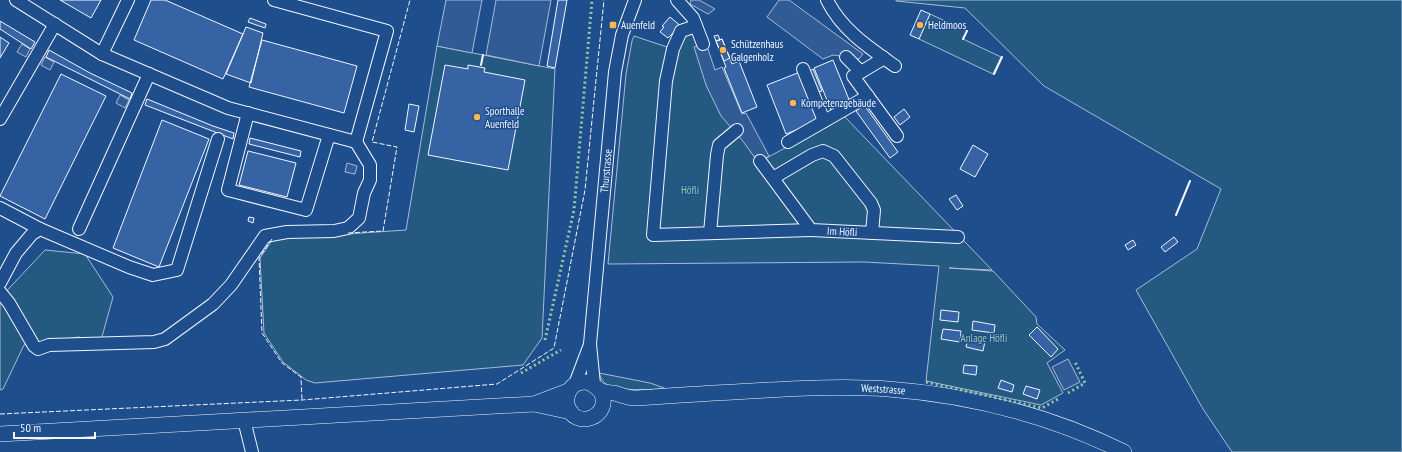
<svg xmlns="http://www.w3.org/2000/svg" width="1402" height="452" font-family="'PT Sans Narrow',sans-serif">
<rect width="100%" height="100%" fill="#1f4e8c"/>
<path fill="#245a82" stroke="#a8bbd7" d="M896,0H1402V452H1232L1203,409L1136,290L1197,249L1221,189L1044,86L965,8L896,1Z
M930,14L967,31L963,39L1001,57L993,74L919,39Z
M696,26L719,92L761,161L844,116L992,270L949,268L993,271L1036,317L1037,324L1065,350L1047,363L1063,393L1041,405L926,381L939,266L864,262L608,264L626,74L632,41L634,36L673,49L681,31Z
M437,46L555,69L542,338L523,365L315,383L306,380L283,362L264,333L260,258L273,239L406,230Z
M45,250L85,254L113,297L100,344L79,337L24,345L3,389L0,390V298Z
M599,373L650,383L667,389C650,389 623,392 608,385C603,383 601,378 599,373Z"/>
<path fill="#305b95" stroke="#a8bbd7" d="M446,0H482L472,53L437,46Z
M496,0H551L539,66L486,55Z
M691,0H699L715,9L708,14L690,4Z
M779,0H789L863,54L859,59L833,55L823,59L767,17Z
M706,43L715,70L722,67L742,114L746,113L769,156L758,162L742,140L721,116L706,85L694,47Z
M22,44L30,49L26,57L17,52Z
M45,57L54,62L50,70L41,65Z
M120,95L129,100L125,108L116,103Z
M347,163L357,166L355,174L345,172Z
M1068,359L1080,382L1064,390L1052,367Z"/>
<path fill="#3563a3" stroke="#f2f6ff" d="M60,0H101L91,18Z
M151,0H165L243,34L223,79L134,40Z
M558,0H567L555,68L547,66Z
M921,10L930,14L919,39L910,35Z
M670,17L682,27L675,35L673,33L668,38L660,32L664,27L662,26Z
M250,18L266,24L265,28L248,22Z
M0,21L35,42L31,49L0,29Z
M246,27L263,33L251,83L226,74Z
M718,35L720,40L716,41L714,36Z
M0,37L9,43L0,58Z
M722,39L732,64L739,61L757,107L742,113L724,68L726,67L716,41Z
M722,39L730,58L724,61L716,41Z
M262,40L357,66L344,113L249,87Z
M49,50L90,73L132,93L130,99L46,57Z
M833,60L850,102H852L831,110L814,68Z
M445,65L468,69V65L485,68L484,72L525,80L508,170L428,155Z
M813,69L822,91L819,92L810,71Z
M800,72L819,121L786,134L767,85Z
M61,74L106,96L45,219L0,196Z
M147,99L213,126L234,133L233,139L145,105Z
M409,104L419,106L414,132L405,130Z
M864,105L898,152L890,158L856,111Z
M904,109L910,117L900,125L894,117Z
M162,120L209,139L159,267L113,248Z
M250,138L301,151L300,157L249,144Z
M973,145L988,154L975,177L960,169Z
M248,151L296,163L287,197L239,185Z
M956,195L963,206L957,210L949,199Z
M249,217L254,218L253,223L248,221Z
M1174,237L1178,242L1165,252L1161,247Z
M1133,240L1136,245L1128,250L1125,245Z
M941,310L959,312L958,322L940,320Z
M973,321L995,325L994,333L972,330Z
M1037,327L1058,349L1051,357L1029,335Z
M943,329L961,331L960,342L941,339Z
M968,338L985,341L983,351L966,347Z
M964,365L977,366L976,375L963,373Z
M1001,380L1014,385L1012,392L998,388Z
M1026,386L1040,390L1037,399L1023,394Z"/>
<g fill="none" stroke-linecap="round" stroke-linejoin="round">
<g stroke="#f2f6ff" stroke-width="14">
<g id="minor">
<path d="M16,0L102,54L228,108L356,142L387,31L274,0"/>
<path d="M677,0L693,18L703,44"/>
<path d="M827,0C842,30 868,47 895,66"/>
<path d="M696,26L681,31L673,49L666,81L653,235L811,230"/>
<path d="M102,54L128,0"/>
<path d="M846,57L861,72L881,60L883,57"/>
<path d="M803,69L824,121"/>
<path d="M861,72L853,76L897,136"/>
<path d="M248,113L228,190L306,210L329,135"/>
<path d="M0,119L55,24"/>
<path d="M788,142L868,96"/>
<path id="s1" d="M760,161L811,230L958,237"/>
<path d="M773,178L812,155L823,151L834,156L871,203L874,210L872,233"/>
<path d="M0,208L40,229"/>
<path d="M79,229L149,74"/>
<path d="M710,233L717,155L719,145L737,130"/>
<path d="M0,283L16,253L32,234L40,229L129,267L153,275L177,270L218,139"/>
<path d="M0,292L9,303L34,346L38,349L49,345L154,342L165,339L213,304L231,285L265,236L287,232L334,231L348,228L359,218L364,193L370,180V165L356,142"/>
<path d="M575,384L589,347"/>
<path id="s2" d="M594,384L590,344L615,72L622,35L635,0"/>
<path d="M244,420L252,452"/>
</g>
</g>
<g stroke="#f2f6ff" stroke-width="16">
<g id="major">
<path id="s3" d="M600,390C615,417 573,432 567,404C566,397 568,391 573,386C576,383 581,382 585,382C593,382 595,388 601,391C605,392 610,393 614,393C620,395 627,397 633,398C640,398 647,397 653,397C691,394 729,392 767,390C807,388 848,386 888,389C969,395 1051,416 1124,452"/>
<path d="M534,404L568,391"/>
<path d="M0,434L534,404L571,412"/>
</g>
</g>
<use href="#minor" stroke="#1f4e8c" stroke-width="12"/>
<use href="#major" stroke="#1f4e8c" stroke-width="15"/>
<path stroke="#97c8a6" stroke-width="3" stroke-dasharray="2 3" stroke-linecap="butt" d="M545,340L574,210L592,0
M521,373L561,350
M926,382L1042,408L1058,399
M1068,393L1085,383L1075,362"/>
<path stroke="#f2f6ff" stroke-width="1" stroke-dasharray="5 2" stroke-linecap="butt" d="M348,233L383,231L397,147L372,142L410,0
M272,239L259,258L262,333L282,363L301,377L302,400
M0,414L302,400L497,384L554,348L585,190L604,0"/>
<path stroke="#f2f6ff" stroke-width="2" d="M963,39L967,31
M481,65L483,55
M994,74L1002,57
M1176,215L1190,181"/>
</g>
<g fill="#ffb74d" stroke="#1f4e8c" stroke-width="1.5">
<rect x="609" y="21" width="8" height="8" rx="2"/>
<circle cx="920" cy="25" r="4"/>
<circle cx="723" cy="50" r="4"/>
<circle cx="793" cy="103" r="4"/>
<circle cx="477" cy="117" r="4"/>
</g>
<g text-anchor="middle" dominant-baseline="central" stroke-width="3" stroke-linejoin="round" paint-order="stroke">
<g font-size="11" fill="#f2f6ff" stroke="#1f4e8c" text-anchor="start">
<text x="621" y="25">Auenfeld</text>
<text x="928" y="25">Heldmoos</text>
<text x="731" y="44">Schützenhaus<tspan x="731" dy="13">Galgenholz</tspan></text>
<text x="801" y="103">Kompetenzgebäude</text>
<text x="485" y="111">Sporthalle<tspan x="485" dy="13">Auenfeld</tspan></text>
</g>
<g font-size="11" fill="#f2f6ff" stroke="#1f4e8c">
<text stroke="none"><textPath href="#s2" startOffset="214">Thurstrasse</textPath></text>
<text stroke="none"><textPath href="#s1" startOffset="117">Im Höfli</textPath></text>
<text stroke="none"><textPath href="#s3" startOffset="400">Weststrasse</textPath></text>
</g>
<g font-size="11" fill="#97c8a6" stroke="#1f4e8c">
<text x="690" y="190">Höfli</text>
<text x="984" y="338">Anlage Höfli</text>
</g>
</g>
<path d="M14 432v6h81v-6" fill="none" stroke="#f2f6ff" stroke-width="2"/>
<text x="20" y="432" font-size="12" fill="#f2f6ff" stroke="#1f4e8c" stroke-width="3" paint-order="stroke">50 m</text>
</svg>
